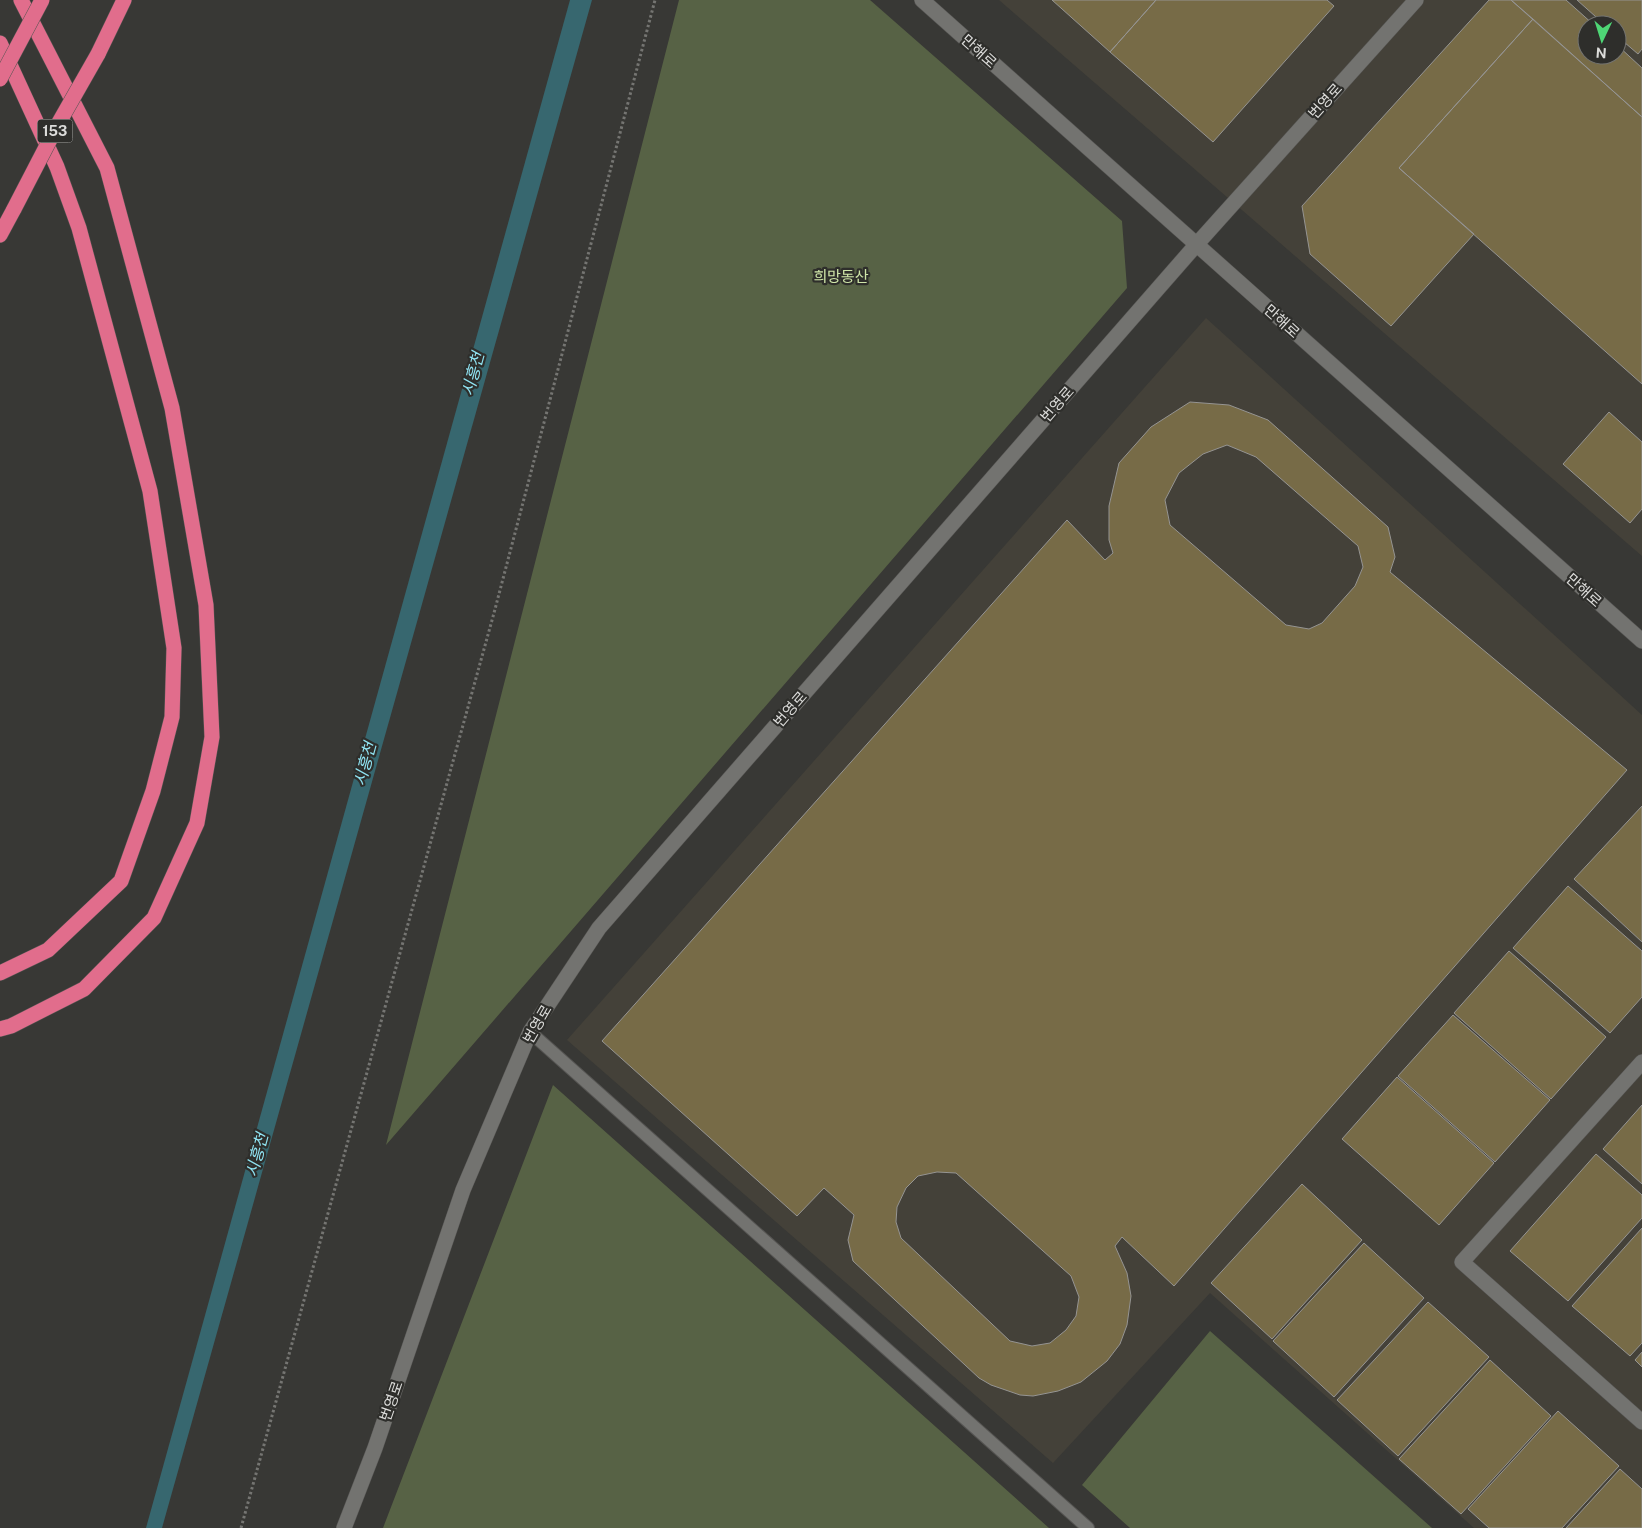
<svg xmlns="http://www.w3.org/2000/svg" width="1642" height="1528" font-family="'Public Sans','Noto Sans KR',sans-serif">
<rect width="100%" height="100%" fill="#383835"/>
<path fill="#444139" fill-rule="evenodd" d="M999,0H1642V556ZM1587,25H1617V55H1587Z
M1206,318L1642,715V1528H1474L1210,1293L1053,1463L567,1040Z"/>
<path fill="#576245" d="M679,0H870L1122,221L1127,288L386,1145Z
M553,1085L1049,1528H383Z
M1210,1331L1432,1528H1130L1082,1485Z"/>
<path fill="#37676f" d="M570,0H592L162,1528H146Z"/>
<path fill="#776b47" stroke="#959492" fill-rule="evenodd" d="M1052,0H1156L1110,52Z
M1156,0H1327L1334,6L1213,142L1110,52Z
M1489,0H1511L1533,19L1399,168L1474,234L1391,326L1310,254L1302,206Z
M1511,0H1566L1594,25H1587V55H1617V45L1642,68V117Z
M1577,0H1642V49L1638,54L1617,36V25H1605Z
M1533,19L1642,117V384L1399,168Z
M1190,402L1229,405L1268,420L1388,527L1395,557L1390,572L1627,770L1174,1286L1122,1237L1115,1246L1127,1273L1131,1296L1127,1325L1120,1344L1107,1361L1081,1382L1058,1391L1033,1396L1020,1395L991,1385L979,1378L853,1261L848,1240L854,1215L824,1188L797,1216L602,1041L1067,520L1105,560L1113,553L1109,540V506L1119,463L1151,427ZM1227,445L1256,457L1358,546L1363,567L1355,586L1322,623L1309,629L1286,625L1170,525L1165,500L1179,473L1203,454ZM937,1172L956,1173L1071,1276L1079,1297L1076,1316L1066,1330L1050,1343L1032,1346L1010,1341L901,1238L896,1222L897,1207L906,1188L918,1176Z
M1609,412L1642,442V509L1630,523L1563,464Z
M1642,806V942L1574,879Z
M1568,886L1642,951V997L1610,1033L1513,948Z
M1509,951L1606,1037L1551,1099L1454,1013Z
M1453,1015L1550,1100L1495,1162L1398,1076Z
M1397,1077L1494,1163L1439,1225L1342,1139Z
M1642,1105V1184L1603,1149Z
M1596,1154L1642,1195V1218L1568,1301L1510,1251Z
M1302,1184L1362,1240L1272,1339L1211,1283Z
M1642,1228V1343L1630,1356L1572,1306Z
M1364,1243L1424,1298L1334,1397L1273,1341Z
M1428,1302L1489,1357L1398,1456L1337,1400Z
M1642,1352V1367L1635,1360Z
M1490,1360L1551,1416L1461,1514L1399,1459Z
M1558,1411L1619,1466L1562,1528H1489L1468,1509Z
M1620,1469L1642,1489V1528H1566Z"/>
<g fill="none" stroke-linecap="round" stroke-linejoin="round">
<g stroke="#555452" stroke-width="14">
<path id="lane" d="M530,1032L1088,1528"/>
</g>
<g stroke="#555452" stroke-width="16">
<path id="street" d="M1642,1062L1462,1262L1642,1422"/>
</g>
<g stroke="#555452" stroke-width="16">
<path id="secondary" d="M922,0L1642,641
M344,1528L375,1448L463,1190L530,1032L599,928L1196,245L1416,0"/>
</g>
<g stroke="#555452" stroke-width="16">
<path id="highway" d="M0,43L57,167L79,228L150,491L174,648L172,717L153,791L121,881L48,950L0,973
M98,54L124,0
M0,235L14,209
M0,1029L11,1026L84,989L154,918L197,823L212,737L206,605L172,408L107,168L21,0"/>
</g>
<path stroke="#757572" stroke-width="3" stroke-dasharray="2.5 2.5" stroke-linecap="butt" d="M241,1528L494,613L655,0"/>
<use href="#lane" stroke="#737370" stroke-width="12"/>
<use href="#street" stroke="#737370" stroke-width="15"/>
<use href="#secondary" stroke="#737370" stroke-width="15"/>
<use href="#highway" stroke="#e16d8c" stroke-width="15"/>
<g stroke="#555452" stroke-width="16" stroke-linecap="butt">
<path id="highway-bridge" d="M0,79L42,0
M14,209L57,126L98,54"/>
</g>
<use href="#highway-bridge" stroke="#e16d8c" stroke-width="15"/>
</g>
<g text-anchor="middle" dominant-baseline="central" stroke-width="4.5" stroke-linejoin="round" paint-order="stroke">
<rect fill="#2e2e2b" stroke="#a8a8a6" stroke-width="1" x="37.5" y="119.5" width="35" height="23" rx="4"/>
<g font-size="14" font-weight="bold" fill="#dcdcda">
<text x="55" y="131">153</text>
</g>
<g font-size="15" fill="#dcdcda" stroke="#2e2e2b">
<text transform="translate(979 51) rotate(42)">만해로</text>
<text transform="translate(1325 101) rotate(-48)">번영로</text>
<text transform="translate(1282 321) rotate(42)">만해로</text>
<text transform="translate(1057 404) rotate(-49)">번영로</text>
<text transform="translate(1584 590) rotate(42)">만해로</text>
<text transform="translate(790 709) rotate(-49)">번영로</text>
<text transform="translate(537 1024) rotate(-60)">번영로</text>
<text transform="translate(391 1401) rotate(-71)">번영로</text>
</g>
<g font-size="15" fill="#cfe5a8" stroke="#2e2e2b">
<text x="841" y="276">희망동산</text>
</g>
<g font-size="16" font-style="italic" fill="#91e5f4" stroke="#2e2e2b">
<text transform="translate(473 374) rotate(-75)">시흥천</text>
<text transform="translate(365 764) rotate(-75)">시흥천</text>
<text transform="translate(257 1155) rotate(-75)">시흥천</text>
</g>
</g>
<g transform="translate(1602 40) rotate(184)"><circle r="24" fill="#2e2e2b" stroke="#747471"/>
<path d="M0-4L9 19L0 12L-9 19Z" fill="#4ed675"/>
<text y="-8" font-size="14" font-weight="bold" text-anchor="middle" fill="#dcdcda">N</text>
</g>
</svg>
